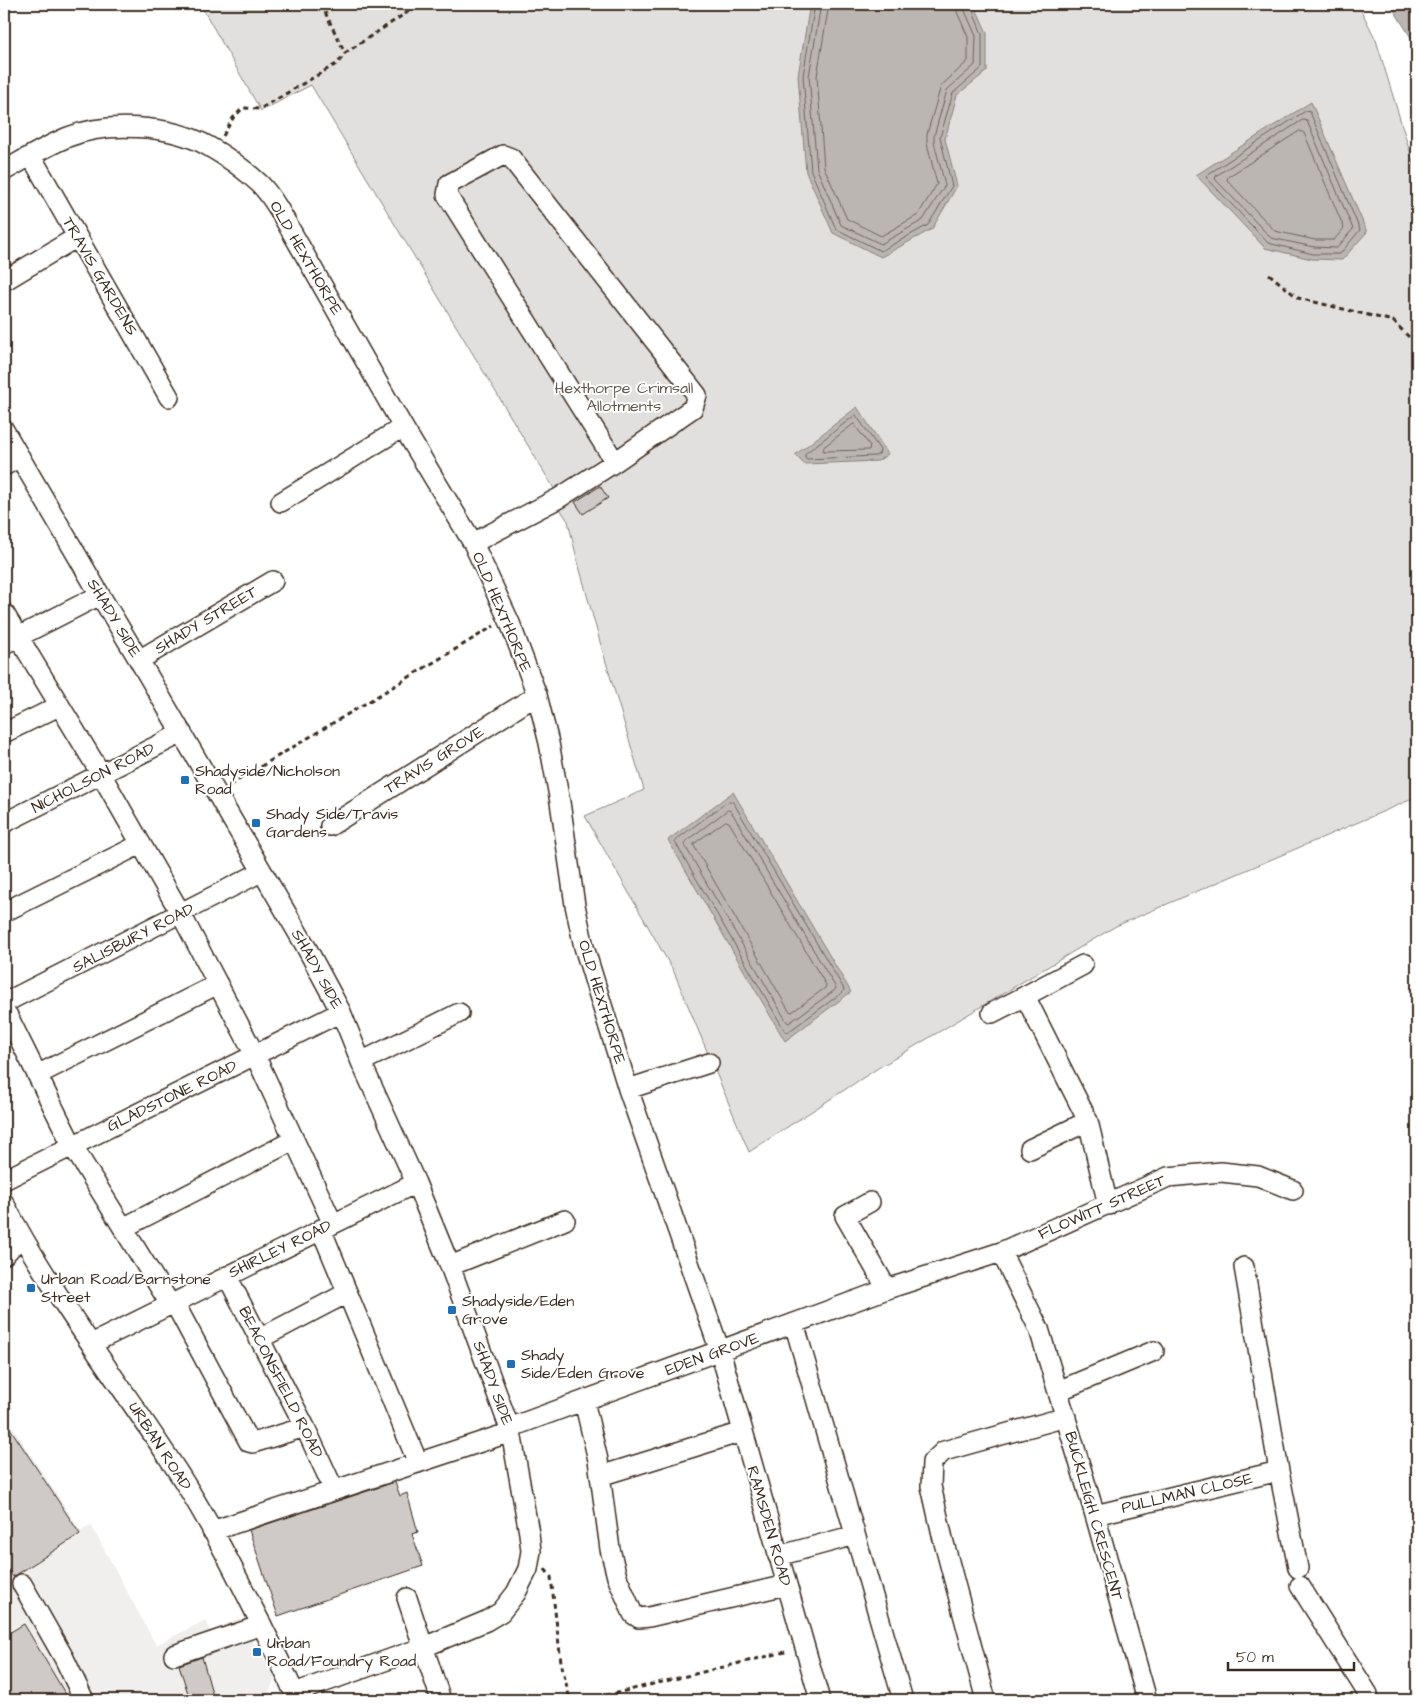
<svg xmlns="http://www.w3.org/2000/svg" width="1421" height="1704" font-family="'Architects Daughter',sans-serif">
<rect width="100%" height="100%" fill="#fff"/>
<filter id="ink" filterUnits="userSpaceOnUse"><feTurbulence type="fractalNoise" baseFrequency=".02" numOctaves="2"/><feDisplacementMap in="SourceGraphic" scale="10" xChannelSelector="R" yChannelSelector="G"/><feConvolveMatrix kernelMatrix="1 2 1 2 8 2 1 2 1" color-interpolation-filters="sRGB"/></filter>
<g filter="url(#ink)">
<path fill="#f1efee" d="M4,1415L81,1531L91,1525L156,1645L206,1620L211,1632L239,1618L275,1677L267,1700H4Z"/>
<path fill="#e2e0de" stroke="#8e857e" d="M200,4H1358L1376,40L1417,175V797L1116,926L875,1070L749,1152L674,972L585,816L644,790L600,642L577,559L568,521L558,506L562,502L311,85L261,111Z"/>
<path fill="#bcb6b3" stroke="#887e77" d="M810,4H974L987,33V71L957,95L945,139L957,186L932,229L881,257L833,233L806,172L798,76Z
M1390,4H1417V47Z
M1311,102L1367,232L1342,260L1312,259L1265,248L1196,175Z
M857,407L888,454L878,461L804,464L795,455Z
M733,792L851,992L785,1041L668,840Z"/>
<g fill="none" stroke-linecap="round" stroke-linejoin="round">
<path stroke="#6f625a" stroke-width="1" d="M815,4L803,76L811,171L836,229L881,251L928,225L952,186L940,137L953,93L982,68V34L970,4
M821,4L809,76L817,169L841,225L881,244L923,220L945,185L934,142V136L947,90L975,65L976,36L964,9V4
M829,4L817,76L824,167L847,219L881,236L918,215L937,184L927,143V134L941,86L968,61V37L957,12L956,4
M1306,111L1310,112L1360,230L1340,254H1313L1268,243L1206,177L1207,175Z
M1303,120L1307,121L1353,229L1337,248L1314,247L1271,238L1215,179L1216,176Z
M1300,131L1304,133L1344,228L1334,240H1315L1275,231L1227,180L1228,177Z
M856,415L880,450L879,454L875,456L807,459L805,457V454Z
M854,424L870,446L869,450L823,451L824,447Z
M729,801L733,802L844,989L843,992L788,1032L785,1031L675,842L676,840Z
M728,810L731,811L836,988L835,990L789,1023L787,1022L684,844L685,842Z
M726,821L729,822L826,985L825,988L792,1012L789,1011L694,846V844Z"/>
</g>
<path fill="#cfcac7" stroke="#3b2a1e" d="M600,486L608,498L583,514L575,502Z
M4,1419L80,1534L13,1577L4,1564Z
M395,1482L400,1496L407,1493L418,1532L412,1534L423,1566L278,1616L249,1530Z
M24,1624L69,1700H4V1636Z
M202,1657L214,1700H190L179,1665Z"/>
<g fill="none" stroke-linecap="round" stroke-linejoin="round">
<g stroke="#3b2a1e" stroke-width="22">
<path id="minor" d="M31,156L169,397
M4,171C25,159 46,146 68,137C107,121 171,125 208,146C226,156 245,170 260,184C267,191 273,200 278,208L403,427L473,543L510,623L537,695L549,743L560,802L575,905L584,947L628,1089L720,1351L820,1700
M7,279L77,237
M4,430L100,595L139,660L305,945L341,1012L361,1062L416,1183L450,1266L511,1432L529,1533L531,1551L528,1569L516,1593L501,1612L486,1621L424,1647L294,1693
M4,466L20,457
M281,502L403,427
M473,543L559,498L615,462L693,408L697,395L511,158L503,155L449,184L447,195L615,462
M4,613L101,774L181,914L255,1055L333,1224
M4,644L100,595
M139,660L273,581
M4,733L59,706
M4,823L182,733
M330,826L537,695
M4,912L141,844
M1083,965L1025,996L1088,1121L1108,1205
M4,1003L261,872
M4,1008L72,1145L170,1304
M992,1013L1025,996
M361,1062L459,1013
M37,1075L218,984
M628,1089L709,1063
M1030,1149L1088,1121
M4,1180L341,1012
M870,1202L845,1216L887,1289
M4,1203C50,1291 111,1371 166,1454C200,1504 228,1558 255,1612C270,1641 285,1670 297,1700
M123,1228L294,1140
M321,1229L418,1463
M1001,1252L1039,1329L1095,1515L1147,1700
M4,1255L21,1237
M450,1266L565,1220
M1244,1267L1279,1471
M227,1276L305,1427L334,1490
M174,1302L249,1442L253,1443L305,1427
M794,1323L903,1700
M259,1339L347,1293
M91,1344L416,1183
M1058,1391L1154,1351
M584,1401L598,1460L610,1549L617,1577L633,1614L639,1618L649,1617L786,1585
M509,1428L887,1289L1001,1252L1168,1177L1221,1172L1258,1176L1293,1190
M600,1476L742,1432
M1095,1515L1279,1471L1298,1568
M212,1531L511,1432
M778,1556L855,1535
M22,1584L64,1658L84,1700
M1300,1586L1368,1694
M407,1598L441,1700
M174,1655L262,1625
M986,1700L943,1539L931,1486L932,1462L944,1451L1066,1417"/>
</g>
<path stroke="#3b2a1e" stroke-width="3" stroke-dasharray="5 4" stroke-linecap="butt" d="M321,4L345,53L420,4
M473,4L476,9
M223,136L233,118L243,108L260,109L338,63L345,53
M1269,274L1298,298L1393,321L1417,345
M230,785L494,626
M545,1569L551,1577L561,1662L570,1700
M588,1700L789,1651"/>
<use href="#minor" stroke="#fff" stroke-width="19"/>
</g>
</g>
<g fill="#1f6fb2" stroke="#fff" stroke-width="2">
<rect x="180" y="775" width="10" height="10" rx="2.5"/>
<rect x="251" y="818" width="10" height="10" rx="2.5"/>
<rect x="26" y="1283" width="10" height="10" rx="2.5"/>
<rect x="447" y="1305" width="10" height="10" rx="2.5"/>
<rect x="506" y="1359" width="10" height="10" rx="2.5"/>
<rect x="252" y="1647" width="10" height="10" rx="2.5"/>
</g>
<g text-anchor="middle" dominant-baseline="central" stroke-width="4" stroke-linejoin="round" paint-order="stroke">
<g font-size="16" fill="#3b2a1e" stroke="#fff">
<text transform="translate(306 258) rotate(60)">OLD HEXTHORPE</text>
<text transform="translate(100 276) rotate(60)">TRAVIS GARDENS</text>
<text transform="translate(502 612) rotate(67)">OLD HEXTHORPE</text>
<text transform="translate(114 618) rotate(59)">SHADY SIDE</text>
<text transform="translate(206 620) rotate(-31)">SHADY STREET</text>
<text transform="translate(434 760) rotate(-32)">TRAVIS GROVE</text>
<text transform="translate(93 778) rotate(-27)">NICHOLSON ROAD</text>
<text transform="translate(133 938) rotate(-27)">SALISBURY ROAD</text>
<text transform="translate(317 969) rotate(61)">SHADY SIDE</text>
<text transform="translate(602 1002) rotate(73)">OLD HEXTHORPE</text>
<text transform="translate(172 1096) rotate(-26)">GLADSTONE ROAD</text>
<text transform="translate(1102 1207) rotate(-24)">FLOWITT STREET</text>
<text transform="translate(280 1249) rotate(-26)">SHIRLEY ROAD</text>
<text transform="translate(712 1354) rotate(-20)">EDEN GROVE</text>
<text transform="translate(281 1382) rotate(63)">BEACONSFIELD ROAD</text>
<text transform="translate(493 1383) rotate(70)">SHADY SIDE</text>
<text transform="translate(160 1446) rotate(57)">URBAN ROAD</text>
<text transform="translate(1187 1493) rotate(-13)">PULLMAN CLOSE</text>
<text transform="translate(1094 1516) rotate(74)">BUCKLEIGH CRESCENT</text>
<text transform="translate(769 1526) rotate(74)">RAMSDEN ROAD</text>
</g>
<g font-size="16" fill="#65584e" stroke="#fff">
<text x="624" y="388">Hexthorpe Crimsall<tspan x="624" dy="18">Allotments</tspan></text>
</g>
<g font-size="16" fill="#3b2a1e" stroke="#fff" text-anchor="start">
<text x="195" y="771">Shadyside/Nicholson<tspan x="195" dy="18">Road</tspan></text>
<text x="266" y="814">Shady Side/Travis<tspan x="266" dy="18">Gardens</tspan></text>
<text x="41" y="1279">Urban Road/Barnstone<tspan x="41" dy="18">Street</tspan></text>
<text x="462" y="1301">Shadyside/Eden<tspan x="462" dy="18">Grove</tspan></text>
<text x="521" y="1355">Shady<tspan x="521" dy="18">Side/Eden Grove</tspan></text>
<text x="267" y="1643">Urban<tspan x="267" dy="18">Road/Foundry Road</tspan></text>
</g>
</g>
<rect width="1421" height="1704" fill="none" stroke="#fff" stroke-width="20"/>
<rect x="10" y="10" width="1401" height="1684" fill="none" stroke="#3b2a1e" stroke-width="2" filter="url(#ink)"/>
<path d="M1228 1662v8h126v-8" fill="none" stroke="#3b2a1e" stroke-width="2.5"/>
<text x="1236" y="1662" font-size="15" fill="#3b2a1e" stroke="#ffffff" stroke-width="4" paint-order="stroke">50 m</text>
</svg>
